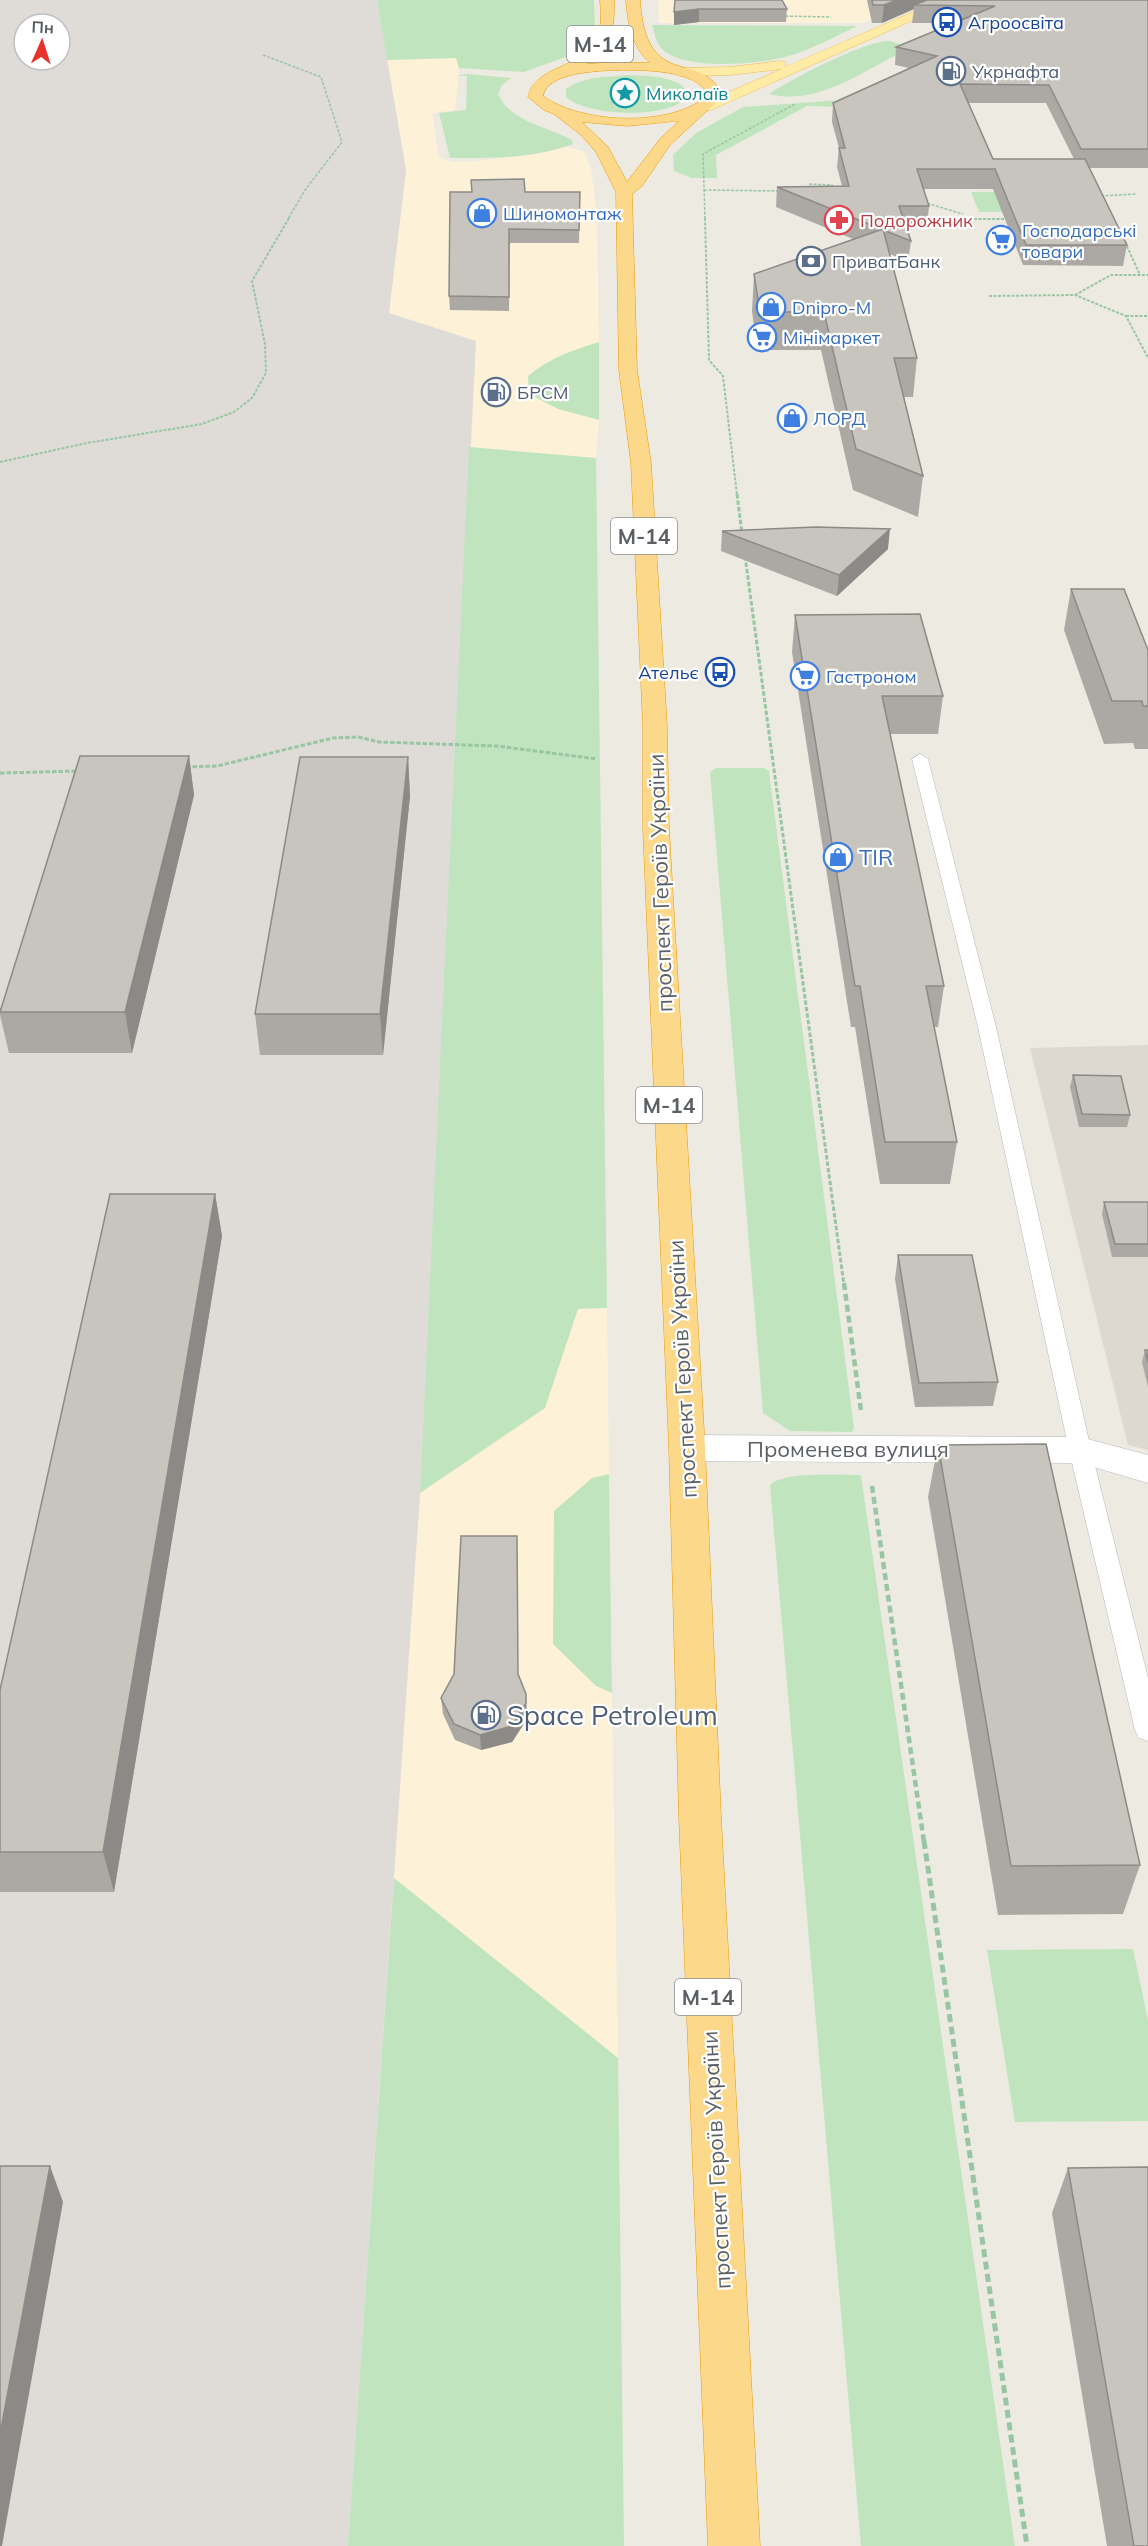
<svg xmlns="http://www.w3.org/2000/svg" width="1148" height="2546" font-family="Mulish,sans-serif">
<rect width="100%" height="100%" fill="#edeae2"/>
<path fill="#fdf2d7" d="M658,0H920L863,23H659Z
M457,58L459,68L455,110L432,113L439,157L453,162L475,161L531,155L566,147L583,151L591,168L597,215L599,342V420L596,458L469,447L475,342L389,313L406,170L387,60Z
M607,1308L612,1693L618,2058L394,1878L420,1493L545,1408L578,1309Z"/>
<path fill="#dfdcd7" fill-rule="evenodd" d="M0,0H377L406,170L389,313L476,341L420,1493L348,2546H0ZM24,24H60V60H24Z"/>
<path fill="#ddd9d0" d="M1148,1045V1450L1128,1445L1030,1048Z"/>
<path fill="#c0e5be" d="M377,0H594L595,30L583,47L571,55L524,72L459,68L456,58L387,60Z
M652,25L857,26C838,35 818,46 798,53C769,64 688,72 663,50C656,44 655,34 652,25Z
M890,41L902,45L898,54C859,74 815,106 769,94C789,80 868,39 890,41Z
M467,74L511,78L502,85L498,94C509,121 548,127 572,140L573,144C531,159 492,158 450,158L439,113L466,110L467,76H457Z
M628,75C645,76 683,75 688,95C672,121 585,116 566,97V89L576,83L593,78Z
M870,98L846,107L807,106L716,155L717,178H692L674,171L673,155L696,133L743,107Z
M1088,191L1100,212H979L971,192Z
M599,342V420L558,409L529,394L528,376C549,358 573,350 599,342Z
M469,447L596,458L607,1308L578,1309L545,1408L420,1493Z
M716,768H764L769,771L854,1428L852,1432L790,1431L763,1413L710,772Z
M609,1474L612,1693L596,1686L553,1644L554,1511L592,1478Z
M861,1475L1015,2546H861L770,1485C783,1471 840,1475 861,1475Z
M394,1878L618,2058L624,2546H348Z
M1133,1949L1148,2020V2121L1015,2122L987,1950Z"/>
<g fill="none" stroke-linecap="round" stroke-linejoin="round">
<g stroke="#b5b8bd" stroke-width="1">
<path id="lane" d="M920,754L928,759L996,1027L1091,1450L1148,1678V1741L1139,1738L1135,1730L1069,1450L978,1027L912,759Z"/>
</g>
<g stroke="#b5b8bd" stroke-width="1">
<path id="street" d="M687,1435L1080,1437L1148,1455V1483L1080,1463L687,1461L674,1458L669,1448L674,1438Z"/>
</g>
<g stroke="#f0bd58" stroke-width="1">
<path id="primary" d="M941,0H958L711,110H701L699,107L701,104L782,69L730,75L680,76L673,72L680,68L730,67L780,61L785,62V67Z"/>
</g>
<g stroke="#ee9701" stroke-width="1">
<path id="highway" d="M600,0H614C615,28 611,48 587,64L617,62L650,63C632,47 628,24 626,0H640C646,94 701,47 723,96L670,145L642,186L632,194L637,370L651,463L667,726L669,828L705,1448L721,1817L760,2546H708L679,1817L669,1448L643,828V726L631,463L619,370L616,192L596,152L581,135L554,114L544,110L528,97C534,65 584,69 597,38C602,26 601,13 600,0ZM617,70C642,70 697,69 708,95C672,128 581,124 543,96C547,72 598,71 617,70ZM679,121L660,139L627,182L608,147L582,122L627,126Z"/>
</g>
<path stroke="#98c6a3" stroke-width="1.5" stroke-dasharray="3 1.5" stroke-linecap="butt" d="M781,16L831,17
M263,55L321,77L342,142L305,190L288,219
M809,184L832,185L833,189
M704,190L782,191
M1101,196L1137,194
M923,202L963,214
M705,219L703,154L795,104
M965,219H1009"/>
<path stroke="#98c6a3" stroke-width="2" stroke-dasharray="3 1.5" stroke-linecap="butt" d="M705,218L709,360L723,376L737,495
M965,219H1009
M1125,242L1140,275
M1075,295L1111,275H1148
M989,296L1075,295L1126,316L1148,358
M1126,316H1148
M0,462L87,443L202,424L234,412L252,398L266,373L265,344L252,281L289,218"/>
<path stroke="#98c6a3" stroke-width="3" stroke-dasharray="4.5 2" stroke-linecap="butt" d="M737,494L742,534
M745,556L844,1285
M186,767L217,766L333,738L358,737L379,742L497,746L597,759
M0,773L79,771"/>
<path stroke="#98c6a3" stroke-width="4.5" stroke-dasharray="7 4" stroke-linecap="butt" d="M844,1283L861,1411
M872,1486L924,1842"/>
<path stroke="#98c6a3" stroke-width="5" stroke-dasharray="8 4.5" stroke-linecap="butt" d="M924,1841L1027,2546"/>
<use href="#lane" fill="#fff" fill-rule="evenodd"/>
<use href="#street" fill="#fff" fill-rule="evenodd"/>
<use href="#primary" fill="#feeba6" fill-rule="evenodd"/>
<use href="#highway" fill="#fcd98a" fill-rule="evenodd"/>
</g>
<path fill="#aca9a4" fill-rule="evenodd" d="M675,0L787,9L786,22H699L674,25Z
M867,0H1148V168H1089L1127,245L1123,266L1023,265L993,189H923L929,206L927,227H906L911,241L908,262L890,254L917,358L913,397H904L923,476L918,517L853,490L821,350H757L752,311L754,274L853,239L776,207L777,187L842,186L837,167L839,148L832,122L833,103L909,68L895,65L896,47L954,23H912L914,9L882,23H872ZM968,103H1046L1074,159H993Z
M525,192H580L579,243H510L509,311L450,310L449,296Z
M722,531L888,549L837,596L721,551Z
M1071,589L1148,650V749H1135L1133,743L1104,744L1064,630Z
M795,615L943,696L938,734H890L944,986L938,1027H934L957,1142L950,1184H880L855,1027H851L792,652Z
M189,756L194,795L132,1053H9L0,1015V1009Z
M408,757L410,796L383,1055H260L255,1014Z
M1073,1075L1130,1115L1127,1127H1079L1070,1087Z
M215,1194L222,1236L114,1892H0V1690Z
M1104,1202H1148V1257H1112L1102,1214Z
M898,1255L998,1382L993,1406L915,1407L895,1279Z
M1145,1350H1148V1387L1142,1362Z
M938,1445L1140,1865L1123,1914L998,1915L928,1497Z
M454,1674L519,1675L527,1719L512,1742L481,1750L455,1740L443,1714L441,1698Z
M1068,2168L1148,2546H1107L1052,2213Z"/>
<path fill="#8c8a86" d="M897,0H935L914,5V9L882,23L884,5Z
M699,9V22L674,25V12Z
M890,529L888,549L837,596L839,575Z
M189,756L194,795L132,1053L125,1012Z
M408,757L410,796L383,1055L380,1014Z
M215,1194L222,1236L114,1892L103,1852Z
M526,1694L527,1719L512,1742L481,1750L480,1735Z
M50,2166L63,2202L2,2546H0V2434Z"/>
<path fill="#c8c5bf" stroke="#8c8a86" stroke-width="1.5" d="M675,0H782L787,9H699L674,12Z
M872,0H897L884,5H873Z
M927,0H1148V149H1081L1049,85L960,84L993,159H1085L1127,245H1026L995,169H917L929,206H899L911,241L883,230V229H881L777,187L849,186L839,148H845L833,103L937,56L896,47L995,6L914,5Z
M524,179L525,192H580L579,230L509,229V297L449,296L450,192H472L471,180Z
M883,229L917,358H894L923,476L856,449L824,312H760L754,274Z
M816,527L890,529L839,575L722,531Z
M1071,589H1124L1148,650V706H1143L1142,701H1112Z
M920,614L943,696H882L944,986H926L957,1142H885L860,986H855L795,615Z
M80,756H189L125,1012H0Z
M300,757H408L380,1014H255Z
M1073,1075L1121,1076L1130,1115L1082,1114Z
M110,1194H215L103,1852H0V1690Z
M1104,1202H1148V1244H1115Z
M898,1255H972L998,1382L919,1383Z
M1145,1350H1148V1362Z
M1046,1444L1140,1865L1011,1866L938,1445Z
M461,1536H517L518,1674L526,1694V1703L512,1726L480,1735L454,1724L441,1698L454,1674Z
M0,2166H50L0,2434Z
M1148,2167V2546H1134L1068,2168Z"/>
<defs>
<g id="bus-ring" transform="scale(1.5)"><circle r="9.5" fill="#fff" stroke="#1a4fb4" stroke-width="1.5"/><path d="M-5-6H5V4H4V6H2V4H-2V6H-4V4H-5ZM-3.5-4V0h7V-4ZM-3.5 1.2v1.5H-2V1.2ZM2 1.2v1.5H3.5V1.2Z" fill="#1a4fb4"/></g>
<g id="fuel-ring" transform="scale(1.5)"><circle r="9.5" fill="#fff" stroke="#5c6f8a" stroke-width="1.5"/><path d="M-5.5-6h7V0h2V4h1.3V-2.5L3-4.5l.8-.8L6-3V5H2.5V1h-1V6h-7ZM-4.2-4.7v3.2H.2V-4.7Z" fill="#5c6f8a"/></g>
<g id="sight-ring" transform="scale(1.5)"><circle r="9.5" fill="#fff" stroke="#0f9aa8" stroke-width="1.5"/><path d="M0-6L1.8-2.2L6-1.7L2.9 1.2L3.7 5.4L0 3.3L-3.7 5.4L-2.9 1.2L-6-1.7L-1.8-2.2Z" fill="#0f9aa8"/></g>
<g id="shop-ring" transform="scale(1.5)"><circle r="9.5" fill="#fff" stroke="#3f7fe0" stroke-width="1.5"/><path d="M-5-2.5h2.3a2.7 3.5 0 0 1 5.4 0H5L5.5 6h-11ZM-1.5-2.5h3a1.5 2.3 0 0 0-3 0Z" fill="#3f7fe0"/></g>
<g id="pharmacy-ring" transform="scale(1.5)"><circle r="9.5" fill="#fff" stroke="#e0444e" stroke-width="1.5"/><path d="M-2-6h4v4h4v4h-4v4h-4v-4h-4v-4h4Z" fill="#e0444e"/></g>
<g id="supermarket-ring" transform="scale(1.5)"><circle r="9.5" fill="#fff" stroke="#3f7fe0" stroke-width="1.5"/><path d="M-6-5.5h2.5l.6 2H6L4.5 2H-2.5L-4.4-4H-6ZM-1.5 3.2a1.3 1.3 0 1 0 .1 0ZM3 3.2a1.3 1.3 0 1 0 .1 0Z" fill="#3f7fe0"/></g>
<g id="bank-ring" transform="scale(1.5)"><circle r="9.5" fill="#fff" stroke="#5c6f8a" stroke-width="1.5"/><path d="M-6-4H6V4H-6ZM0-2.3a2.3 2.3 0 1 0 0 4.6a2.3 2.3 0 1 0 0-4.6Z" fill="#5c6f8a"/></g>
</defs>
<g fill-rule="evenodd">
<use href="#bus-ring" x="947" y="22"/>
<use href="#fuel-ring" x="951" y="71"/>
<use href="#sight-ring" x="625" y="93"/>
<use href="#shop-ring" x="482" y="213"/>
<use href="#pharmacy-ring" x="839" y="220"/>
<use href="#supermarket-ring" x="1001" y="240"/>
<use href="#bank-ring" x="811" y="261"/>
<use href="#shop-ring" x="771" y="307"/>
<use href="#supermarket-ring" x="762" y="337"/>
<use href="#fuel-ring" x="496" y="392"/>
<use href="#shop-ring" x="792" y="418"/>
<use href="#bus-ring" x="720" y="672"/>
<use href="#supermarket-ring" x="805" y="676"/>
<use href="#shop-ring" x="838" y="857"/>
<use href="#fuel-ring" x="486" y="1715"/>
</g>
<g text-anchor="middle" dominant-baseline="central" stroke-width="4.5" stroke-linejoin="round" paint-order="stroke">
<g font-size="18" fill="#164399" stroke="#fff" text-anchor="start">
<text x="968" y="22">Агроосвіта</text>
<text x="699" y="672" text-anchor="end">Ательє</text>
</g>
<g font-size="18" fill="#4e5e75" stroke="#fff" text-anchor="start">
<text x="972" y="71">Укрнафта</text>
<text x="832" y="261">ПриватБанк</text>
<text x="517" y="392">БРСМ</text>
</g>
<g font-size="18" fill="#0d838f" stroke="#fff" text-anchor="start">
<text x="646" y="93">Миколаїв</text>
</g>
<g font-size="18" fill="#366cbe" stroke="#fff" text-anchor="start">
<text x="503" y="213">Шиномонтаж</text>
<text x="1022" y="230">Господарські<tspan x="1022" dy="21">товари</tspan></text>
<text x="792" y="307">Dnipro-M</text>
<text x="783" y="337">Мінімаркет</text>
<text x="813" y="418">ЛОРД</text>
<text x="826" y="676">Гастроном</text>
</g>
<g font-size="18" fill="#be3a42" stroke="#fff" text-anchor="start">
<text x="860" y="220">Подорожник</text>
</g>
<g fill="#fff" stroke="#8c8f92" stroke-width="1.5">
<rect x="567" y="26" width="66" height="36" rx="4.5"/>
<rect x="611" y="518" width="66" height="36" rx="4.5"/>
<rect x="636" y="1087" width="66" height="36" rx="4.5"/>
<rect x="675" y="1979" width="66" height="36" rx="4.5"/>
</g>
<g font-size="21" font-weight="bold" fill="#5b5f63">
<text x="600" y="44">М-14</text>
<text x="644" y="536">М-14</text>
<text x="669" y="1105">М-14</text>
<text x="708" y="1997">М-14</text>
</g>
<g font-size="22" fill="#366cbe" stroke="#fff" text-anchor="start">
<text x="859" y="857">TIR</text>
</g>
<g font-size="22" fill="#5b5f63" stroke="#fff">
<text transform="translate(660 883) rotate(-92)">проспект Героїв України</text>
<text transform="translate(682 1369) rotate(-93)">проспект Героїв України</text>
<text x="848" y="1449">Променева вулиця</text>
<text transform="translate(716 2160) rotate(-93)">проспект Героїв України</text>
</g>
<g font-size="27" fill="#4e5e75" stroke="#fff" text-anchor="start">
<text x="507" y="1715">Space Petroleum</text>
</g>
</g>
<g transform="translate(42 42) rotate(3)"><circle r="28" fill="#ffffff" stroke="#bdbfc1" stroke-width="1.5"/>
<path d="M0-4.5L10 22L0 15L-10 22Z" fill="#e8322d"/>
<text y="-9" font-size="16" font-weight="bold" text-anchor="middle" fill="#5b5f63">Пн</text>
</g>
</svg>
